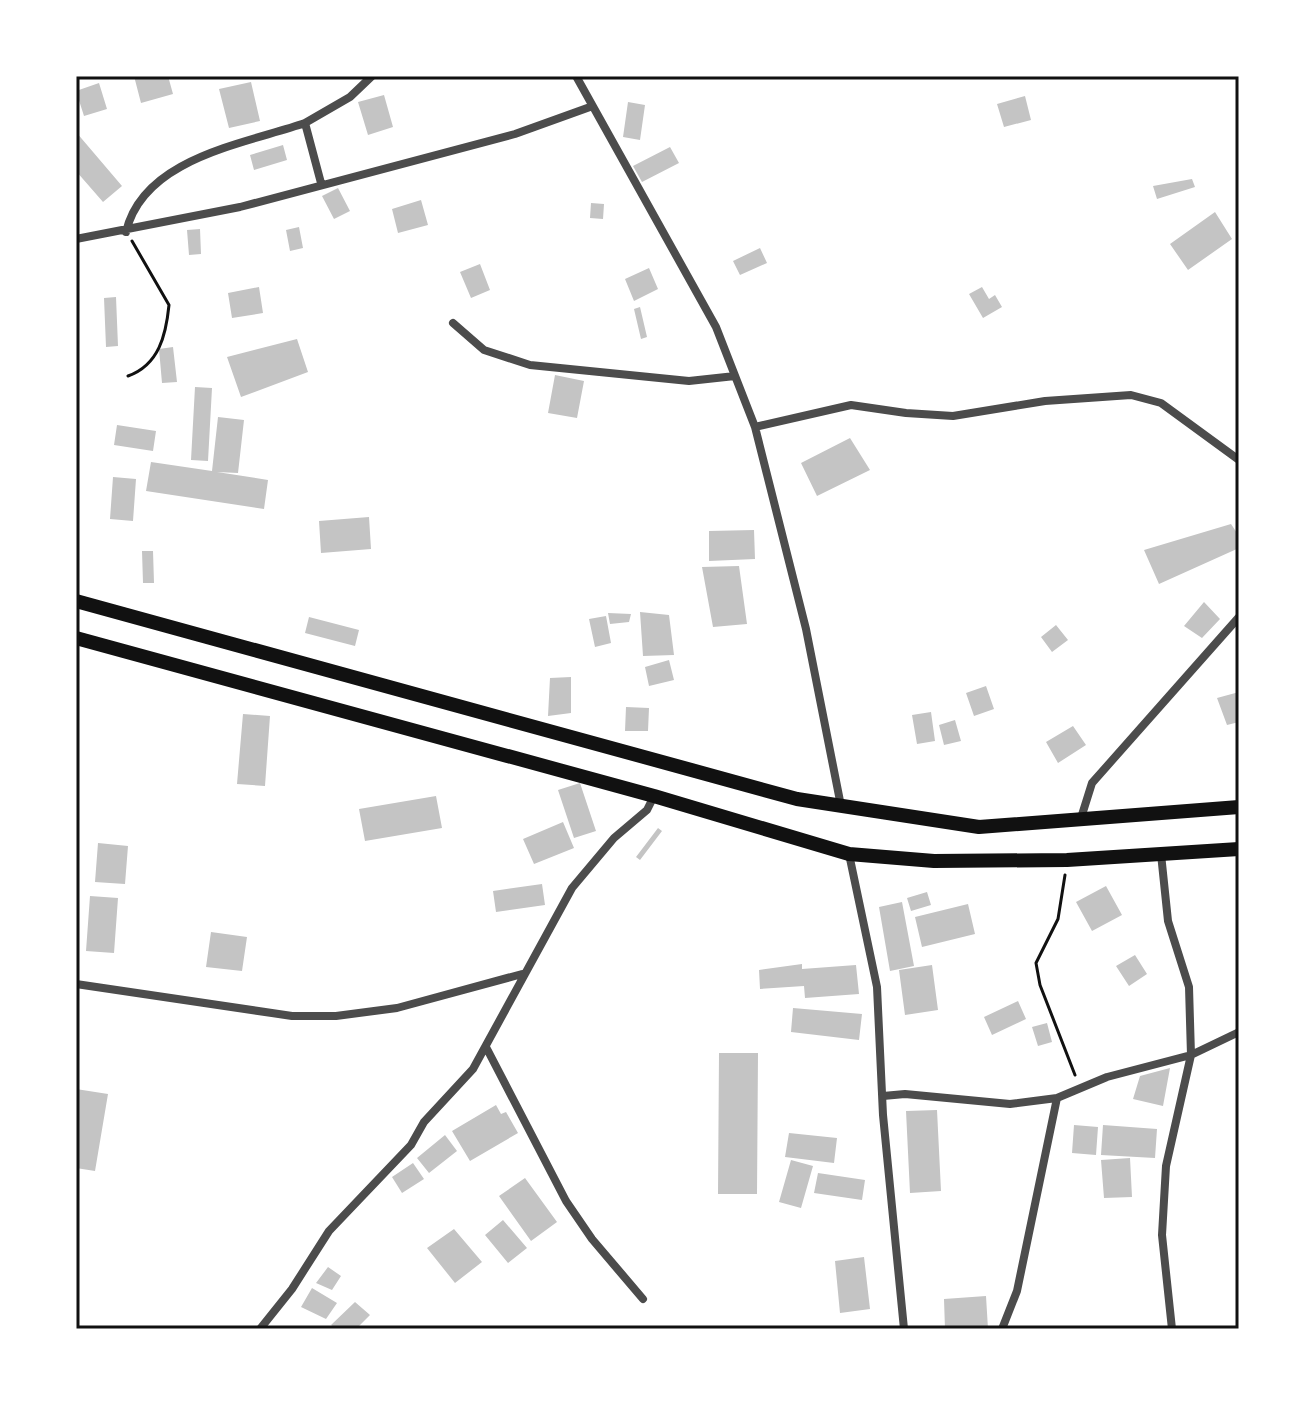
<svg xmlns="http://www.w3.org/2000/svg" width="1315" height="1405" font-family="Roboto,sans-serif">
<rect width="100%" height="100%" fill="#fff"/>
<path fill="#c4c4c4" d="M134,76H168L173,94L141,103Z
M251,82L260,121L229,128L219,89Z
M99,83L107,109L84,116L76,91Z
M384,95L393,127L368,135L358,102Z
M1025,96L1031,120L1004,127L997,104Z
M628,102L645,105L640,140L623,137Z
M76,132L122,186L103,202L76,171Z
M283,145L287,160L254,170L250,155Z
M670,147L679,163L642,182L633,166Z
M1192,179L1195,187L1157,199L1153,186Z
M338,188L350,211L334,219L322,196Z
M421,200L428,225L398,233L392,209Z
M591,203L604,204L603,219L590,218Z
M1215,212L1232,239L1188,270L1170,244Z
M299,227L303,248L290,251L286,230Z
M200,229L201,254L189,255L187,230Z
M760,248L767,263L740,275L733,261Z
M480,264L490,290L471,298L460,272Z
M649,268L658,289L634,301L625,279Z
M259,287L263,313L232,318L228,293Z
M982,287L989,299L995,295L1002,307L983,318L969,294Z
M116,297L118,346L106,347L104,298Z
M640,307L647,337L641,339L634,309Z
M297,339L308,372L241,397L227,357Z
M173,347L177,382L162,383L159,349Z
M555,375L584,381L577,418L548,413Z
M195,387L212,388L208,461L191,460Z
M218,417L244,420L238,473L217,472L268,480L264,509L146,491L151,462L212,471Z
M117,425L156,431L153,451L114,445Z
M850,438L870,470L817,496L801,463Z
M113,477L136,479L133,521L110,519Z
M369,517L371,549L321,553L319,521Z
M1231,524L1239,536V548L1159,584L1144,550Z
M754,530L755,559L709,561V531Z
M142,551H153L154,583H143Z
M739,566L747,624L713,627L702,567Z
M1204,602L1220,619L1202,638L1184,626Z
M640,612L669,615L674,655L643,656Z
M608,613L631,614L629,622L610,624Z
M606,616L611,643L595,647L589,619Z
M309,617L359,630L355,646L305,633Z
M1056,625L1068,640L1052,652L1041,637Z
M669,660L674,680L649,686L645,667Z
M571,677V713L548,716L550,678Z
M986,686L994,709L974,716L966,693Z
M1239,692V722L1227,725L1217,698Z
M626,707L649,708L648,731H625Z
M931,712L935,741L917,744L912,715Z
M243,714L270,716L265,786L237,784Z
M955,720L961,741L944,745L939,725Z
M1073,726L1086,745L1058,763L1046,742Z
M580,783L596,831L574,838L558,790Z
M436,796L442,828L365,841L359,809Z
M563,822L574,848L534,864L523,839Z
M658,828L662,831L640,860L636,857Z
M98,843L128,846L125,884L95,882Z
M542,884L545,905L496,912L493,891Z
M1106,886L1122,915L1092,931L1076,902Z
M927,892L931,905L911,911L907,898Z
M90,896L118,898L114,953L86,951Z
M902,902L914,966L890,971L879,907Z
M968,904L975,934L922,947L915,917Z
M211,932L247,937L242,971L206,967Z
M1135,955L1147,974L1129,986L1116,966Z
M802,964V969L856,965L859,994L805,998L804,986L760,989L759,970Z
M932,965L938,1010L905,1015L899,970Z
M1018,1001L1026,1019L992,1035L984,1017Z
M793,1008L862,1014L859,1040L791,1032Z
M1047,1023L1052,1042L1038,1046L1032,1027Z
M719,1053H758L757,1194H718Z
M1170,1068L1163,1106L1133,1099L1140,1076Z
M76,1089L108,1094L95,1171L76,1168Z
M496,1105L501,1114L506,1112L518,1133L470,1161L452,1131Z
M937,1110L941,1191L910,1193L906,1111Z
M1074,1125L1098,1127L1096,1155L1072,1153Z
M1103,1125L1157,1129L1155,1158L1101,1155Z
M789,1133L837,1138L834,1163L785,1157Z
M445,1135L457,1151L429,1173L417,1158Z
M1130,1158L1132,1197L1104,1198L1101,1160Z
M791,1160L813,1166L801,1208L779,1202Z
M413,1163L424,1179L402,1193L392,1177Z
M818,1173L865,1180L862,1200L814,1193Z
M525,1178L557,1222L531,1241L499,1196Z
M503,1220L527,1248L508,1263L485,1235Z
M454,1229L482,1262L455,1283L427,1248Z
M864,1257L870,1309L840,1313L835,1261Z
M328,1267L341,1276L332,1290L316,1283Z
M312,1288L337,1303L326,1319L301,1307Z
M986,1296L988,1329H945L944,1299Z
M355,1302L370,1315L356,1329H336L331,1325Z"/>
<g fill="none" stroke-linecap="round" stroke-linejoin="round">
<path stroke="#111" stroke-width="3" d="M128,376C159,365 166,335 169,305L132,241
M1065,875L1058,919L1036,963L1040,985L1075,1075"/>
<path stroke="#4c4c4c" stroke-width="8" d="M576,76L716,327L755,427L806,629L841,806
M305,123L350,97L372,76
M126,232C143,158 244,144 305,123L321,183
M76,239L240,207L515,134L590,107
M453,323L484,350L530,365L689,381L735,376
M755,427L851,405L906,413L953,416L1045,401L1131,395L1161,403L1239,460
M1081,818L1092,783L1239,617
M849,854L877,987L883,1115L904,1329
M1161,854L1168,921L1189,987L1191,1055L1166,1166L1162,1235L1172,1329
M76,984L292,1016H336L397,1008L522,974
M486,1047L566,1201L592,1239L643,1299
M883,1096L905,1094L1010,1104L1057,1098L1107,1077L1191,1055L1239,1032
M260,1329L292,1289L329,1231L411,1145L424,1122L473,1069L572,888L614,838L647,810L654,796
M1002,1329L1017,1291L1057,1098"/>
<path stroke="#111" stroke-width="14" d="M76,601L797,799L979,827L1239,807
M76,638L654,796L849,854L934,861L1067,860L1239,849"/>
</g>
<rect width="1315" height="1405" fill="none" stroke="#ffffff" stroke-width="156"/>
<rect x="78" y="78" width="1159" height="1249" fill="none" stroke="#111" stroke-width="3"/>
</svg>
